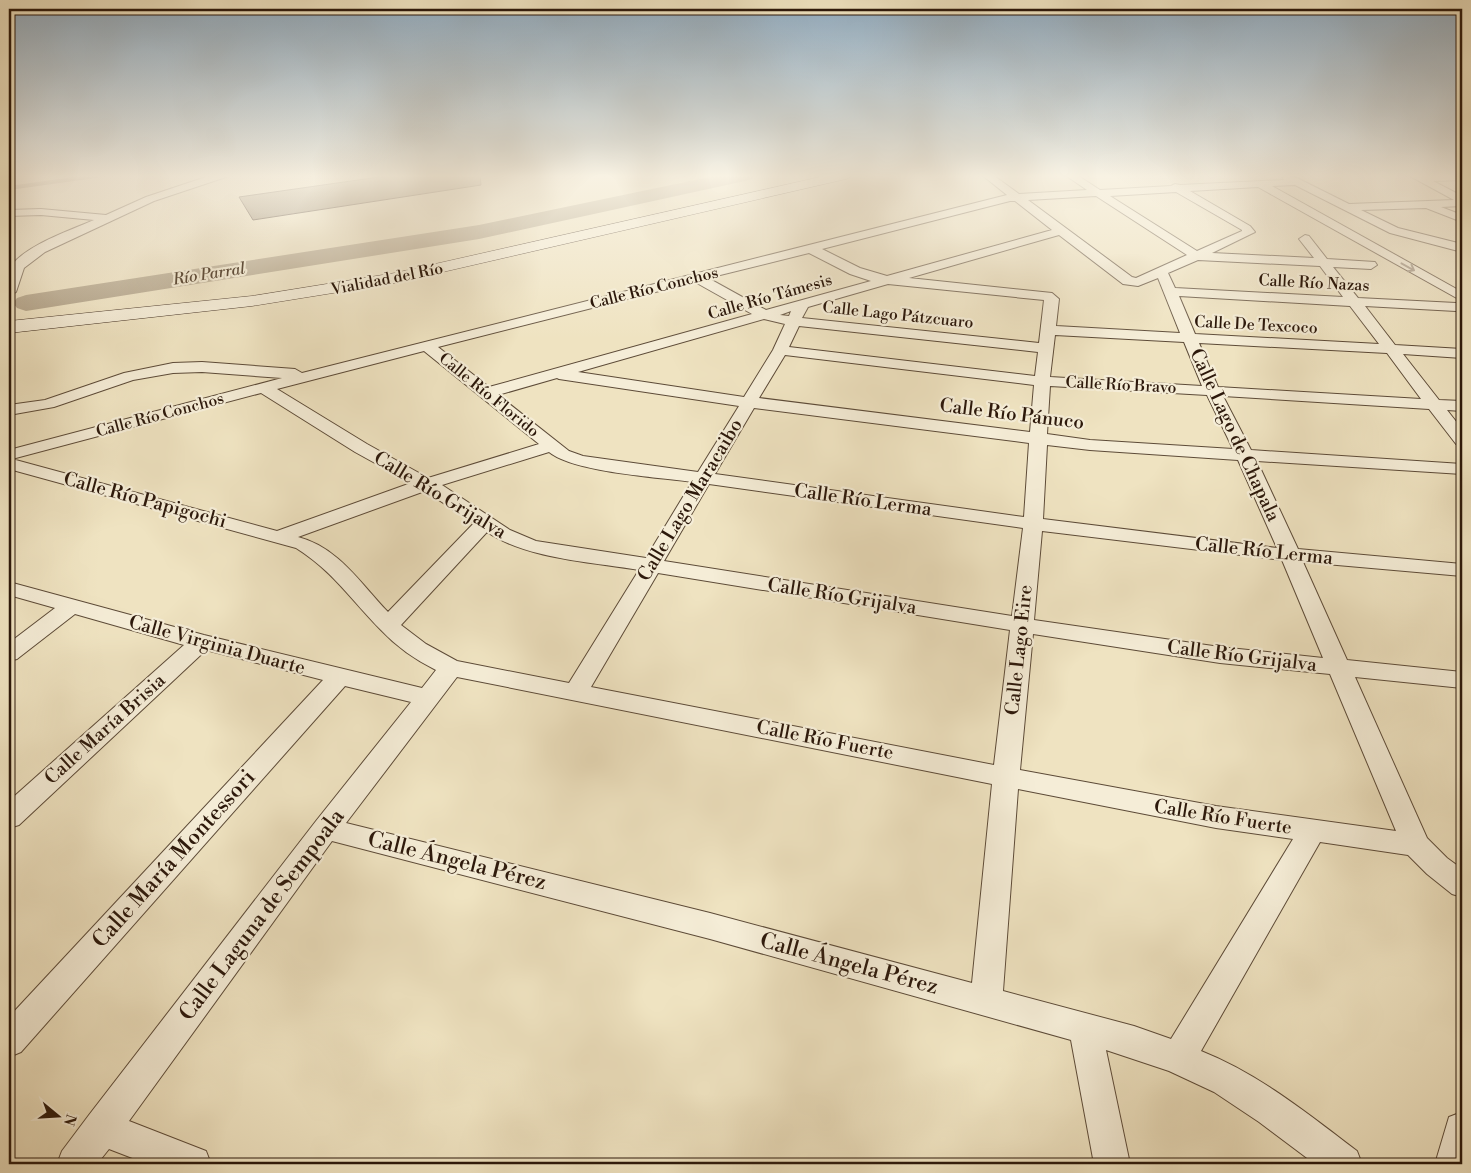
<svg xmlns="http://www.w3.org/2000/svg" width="1471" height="1173" font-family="'Libre Bodoni',serif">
<rect width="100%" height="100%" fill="#efe3c1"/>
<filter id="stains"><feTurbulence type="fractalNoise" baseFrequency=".004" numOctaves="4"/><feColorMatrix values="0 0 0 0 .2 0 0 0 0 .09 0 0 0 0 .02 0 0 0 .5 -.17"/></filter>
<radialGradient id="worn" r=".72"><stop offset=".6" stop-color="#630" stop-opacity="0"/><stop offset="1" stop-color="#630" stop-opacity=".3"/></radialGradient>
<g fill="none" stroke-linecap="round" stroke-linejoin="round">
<path stroke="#796853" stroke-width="4" d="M9,188L102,175"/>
<path fill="#ad9e83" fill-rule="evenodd" d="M719,175H755L752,179L745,181L479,239L26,311L17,308L13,303L17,298L26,295L479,225Z"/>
</g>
<path fill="#91826a" stroke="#2c180b" d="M393,175H480L481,185L253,220L239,197Z"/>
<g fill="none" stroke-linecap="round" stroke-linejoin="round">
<g stroke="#5d4b38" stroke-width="2">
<path id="street" d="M212,175H227L226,177L154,201L45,252L24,268L16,292L9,296C9,289 7,279 9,272C14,249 74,229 94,220L41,215L9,216V210L41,209L106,215L146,197Z
M982,175H993L1019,194L1087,190L1065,175H1077L1100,190L1171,186L1175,184L1180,185L1284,180L1281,175H1291L1349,204L1454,200L1408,175H1462V180L1433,181L1462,196V206L1441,207L1462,215V222L1426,208L1361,210L1398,228L1462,244V252L1390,233L1295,185L1272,186L1462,292V301L1258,187L1190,191L1250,226L1255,232L1212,253L1314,258L1299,239L1305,235L1309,236L1327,259L1375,262L1377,265L1371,269L1333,267L1358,298L1456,303L1462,306L1461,310L1456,311L1365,306L1395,345L1462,349V358L1403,354L1439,400L1462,401V411L1447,410L1462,429V445L1456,444L1429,409L1223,396L1251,450L1462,464V474L1257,461L1298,549L1462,564V576L1303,562L1347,660L1462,672V688L1355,677L1427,838L1447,858L1462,869V897L1452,894L1427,874L1408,855L1320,842L1201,1051C1259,1074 1308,1114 1357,1151L1362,1164H1315L1259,1122L1214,1092L1169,1071L1106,1050L1130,1164H1094L1071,1040L710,939L332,841L129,1121L206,1151L211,1164H148L109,1149L97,1164H57L62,1151L89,1115L316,821L411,702L345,686L21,1052L9,1057V1017L323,680L206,650L19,825L9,828V801L184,645L75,614L17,659L9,661V643L55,608L9,595V582L204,635L422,688L436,670C416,660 397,647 381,630C351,600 334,572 296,548L9,469V450L282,378L202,372L173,373L133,380L54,407L9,415V405L45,400L124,373L173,363L202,362L295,369L302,373L1007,195ZM1176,192L1242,230V231L1197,251L1110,196ZM1096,196L1187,255L1136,278L1132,277L1028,200ZM1010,201H1015L1052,230L887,276L860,268L822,249ZM1059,235L1123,284L1138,286L1158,278L1180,333L1056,326L1059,299L1052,293L909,278ZM809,253L850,274L871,281L766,310L708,278ZM1198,260L1320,266L1343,297L1175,288L1168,273ZM695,282L752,314L489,387L438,347ZM888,284L1044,300L1039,343L802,318L808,307ZM1179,296L1350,306L1379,344L1195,334ZM791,311L789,316L780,315ZM764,319L785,324L773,350L744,397L578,372ZM799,326L1038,352L1035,376L789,347ZM1055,335L1184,342L1202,386L1050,377ZM1199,343L1387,353L1421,399L1218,387ZM424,351L539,444L428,478L367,444L277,389ZM785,355L1034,385L1030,432L759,398ZM557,378L559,379L739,406L698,472L583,456L569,451L498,395ZM1050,386L1207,395L1233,449L1090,440L1047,434ZM261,393L355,452L411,483L277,531L12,459ZM754,408L1029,443L1024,517L715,474ZM1047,445L1090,450L1238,460L1277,548L1043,519ZM549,452C573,472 657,477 692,482L646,558L536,541L510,530L442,485ZM709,484L1023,528L1012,616L664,561ZM425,491L474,523L388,612C361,584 338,547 298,537ZM1042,531L1282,560L1323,658L1220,647L1034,620ZM487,532C527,559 592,562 639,570L569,683L457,661L426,644L401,625ZM658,573L1010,630L994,765L591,687ZM1033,634L1220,663L1330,674L1396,831L1216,806L1020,770ZM457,677L992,784L972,983L710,913L346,823ZM1018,789L1216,828L1293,839L1171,1039L1134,1026L1003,991Z
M1462,1112V1164H1435L1449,1117Z"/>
</g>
<g stroke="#2c180b" stroke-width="1">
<path id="secondary" d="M829,175H853L846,179L395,283L252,306L9,333V321L252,296L395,273Z"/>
</g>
<use href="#street" fill="#f5edd7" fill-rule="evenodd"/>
<use href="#secondary" fill="#f5edd7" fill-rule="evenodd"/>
</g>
<defs><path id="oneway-shaft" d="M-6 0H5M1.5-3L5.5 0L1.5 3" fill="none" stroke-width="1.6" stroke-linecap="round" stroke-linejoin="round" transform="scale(1.25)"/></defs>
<use stroke="#9b8d7b" href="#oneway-shaft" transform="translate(1408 267) rotate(29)"/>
<linearGradient id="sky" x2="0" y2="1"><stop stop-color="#90abc0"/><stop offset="0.52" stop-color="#f8f2e3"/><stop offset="1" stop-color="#f8f2e3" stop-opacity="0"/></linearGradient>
<rect width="1471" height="339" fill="url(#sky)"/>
<g text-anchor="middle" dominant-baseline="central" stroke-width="4.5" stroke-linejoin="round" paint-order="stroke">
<g font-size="16" font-style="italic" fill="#604e3b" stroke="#f5edd7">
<text transform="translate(209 274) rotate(-9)">Río Parral</text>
</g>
<g font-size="16" fill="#2c180b" stroke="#f5edd7">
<text transform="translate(387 279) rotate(-11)">Vialidad del Río</text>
<text transform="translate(1314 283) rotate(3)">Calle Río Nazas</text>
<text transform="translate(654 288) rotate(-14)">Calle Río Conchos</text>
<text transform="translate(770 297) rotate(-16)">Calle Río Támesis</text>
<text transform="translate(898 315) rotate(6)">Calle Lago Pátzcuaro</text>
<text transform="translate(1256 325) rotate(3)">Calle De Texcoco</text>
<text transform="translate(1121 385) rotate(3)">Calle Río Bravo</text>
<text transform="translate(489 395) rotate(39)">Calle Río Florido</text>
<text transform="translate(160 415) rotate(-15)">Calle Río Conchos</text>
</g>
<g font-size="19" fill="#2c180b" stroke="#f5edd7">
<text transform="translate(1012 414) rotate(7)">Calle Río Pánuco</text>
<text transform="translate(1235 435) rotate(65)">Calle Lago de Chapala</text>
<text transform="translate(440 495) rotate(31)">Calle Río Grijalva</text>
<text transform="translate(145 500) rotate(15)">Calle Río Papigochi</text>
<text transform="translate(690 500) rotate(-59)">Calle Lago Maracaibo</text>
<text transform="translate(863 500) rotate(8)">Calle Río Lerma</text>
<text transform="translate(1264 551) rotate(6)">Calle Río Lerma</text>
<text transform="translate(842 596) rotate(9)">Calle Río Grijalva</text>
<text transform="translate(217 645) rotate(15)">Calle Virginia Duarte</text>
<text transform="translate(1019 650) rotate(-84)">Calle Lago Eire</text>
<text transform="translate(1242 656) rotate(7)">Calle Río Grijalva</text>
<text transform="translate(105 729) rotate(-42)">Calle María Brisia</text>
<text transform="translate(825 740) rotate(11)">Calle Río Fuerte</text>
<text transform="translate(1223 817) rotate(9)">Calle Río Fuerte</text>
</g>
<g font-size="22" fill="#2c180b" stroke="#f5edd7">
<text transform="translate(174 859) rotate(-48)">Calle María Montessori</text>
<text transform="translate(457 861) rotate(14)">Calle Ángela Pérez</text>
<text transform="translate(262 915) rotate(-53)">Calle Laguna de Sempoala</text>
<text transform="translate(849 964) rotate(15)">Calle Ángela Pérez</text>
</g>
</g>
<rect width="1471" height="1173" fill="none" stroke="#efe3c1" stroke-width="30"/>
<rect x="10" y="10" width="1451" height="1153" fill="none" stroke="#2c180b" stroke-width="2.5"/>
<rect x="15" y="15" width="1441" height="1143" fill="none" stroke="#2c180b"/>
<g transform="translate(58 1116) rotate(108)" stroke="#f5edd7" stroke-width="4" paint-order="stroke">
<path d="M0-4L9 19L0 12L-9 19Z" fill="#2c180b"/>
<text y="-8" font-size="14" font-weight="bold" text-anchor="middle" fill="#2c180b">N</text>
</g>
<rect width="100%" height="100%" filter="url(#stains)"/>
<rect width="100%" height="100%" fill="url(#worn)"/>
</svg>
